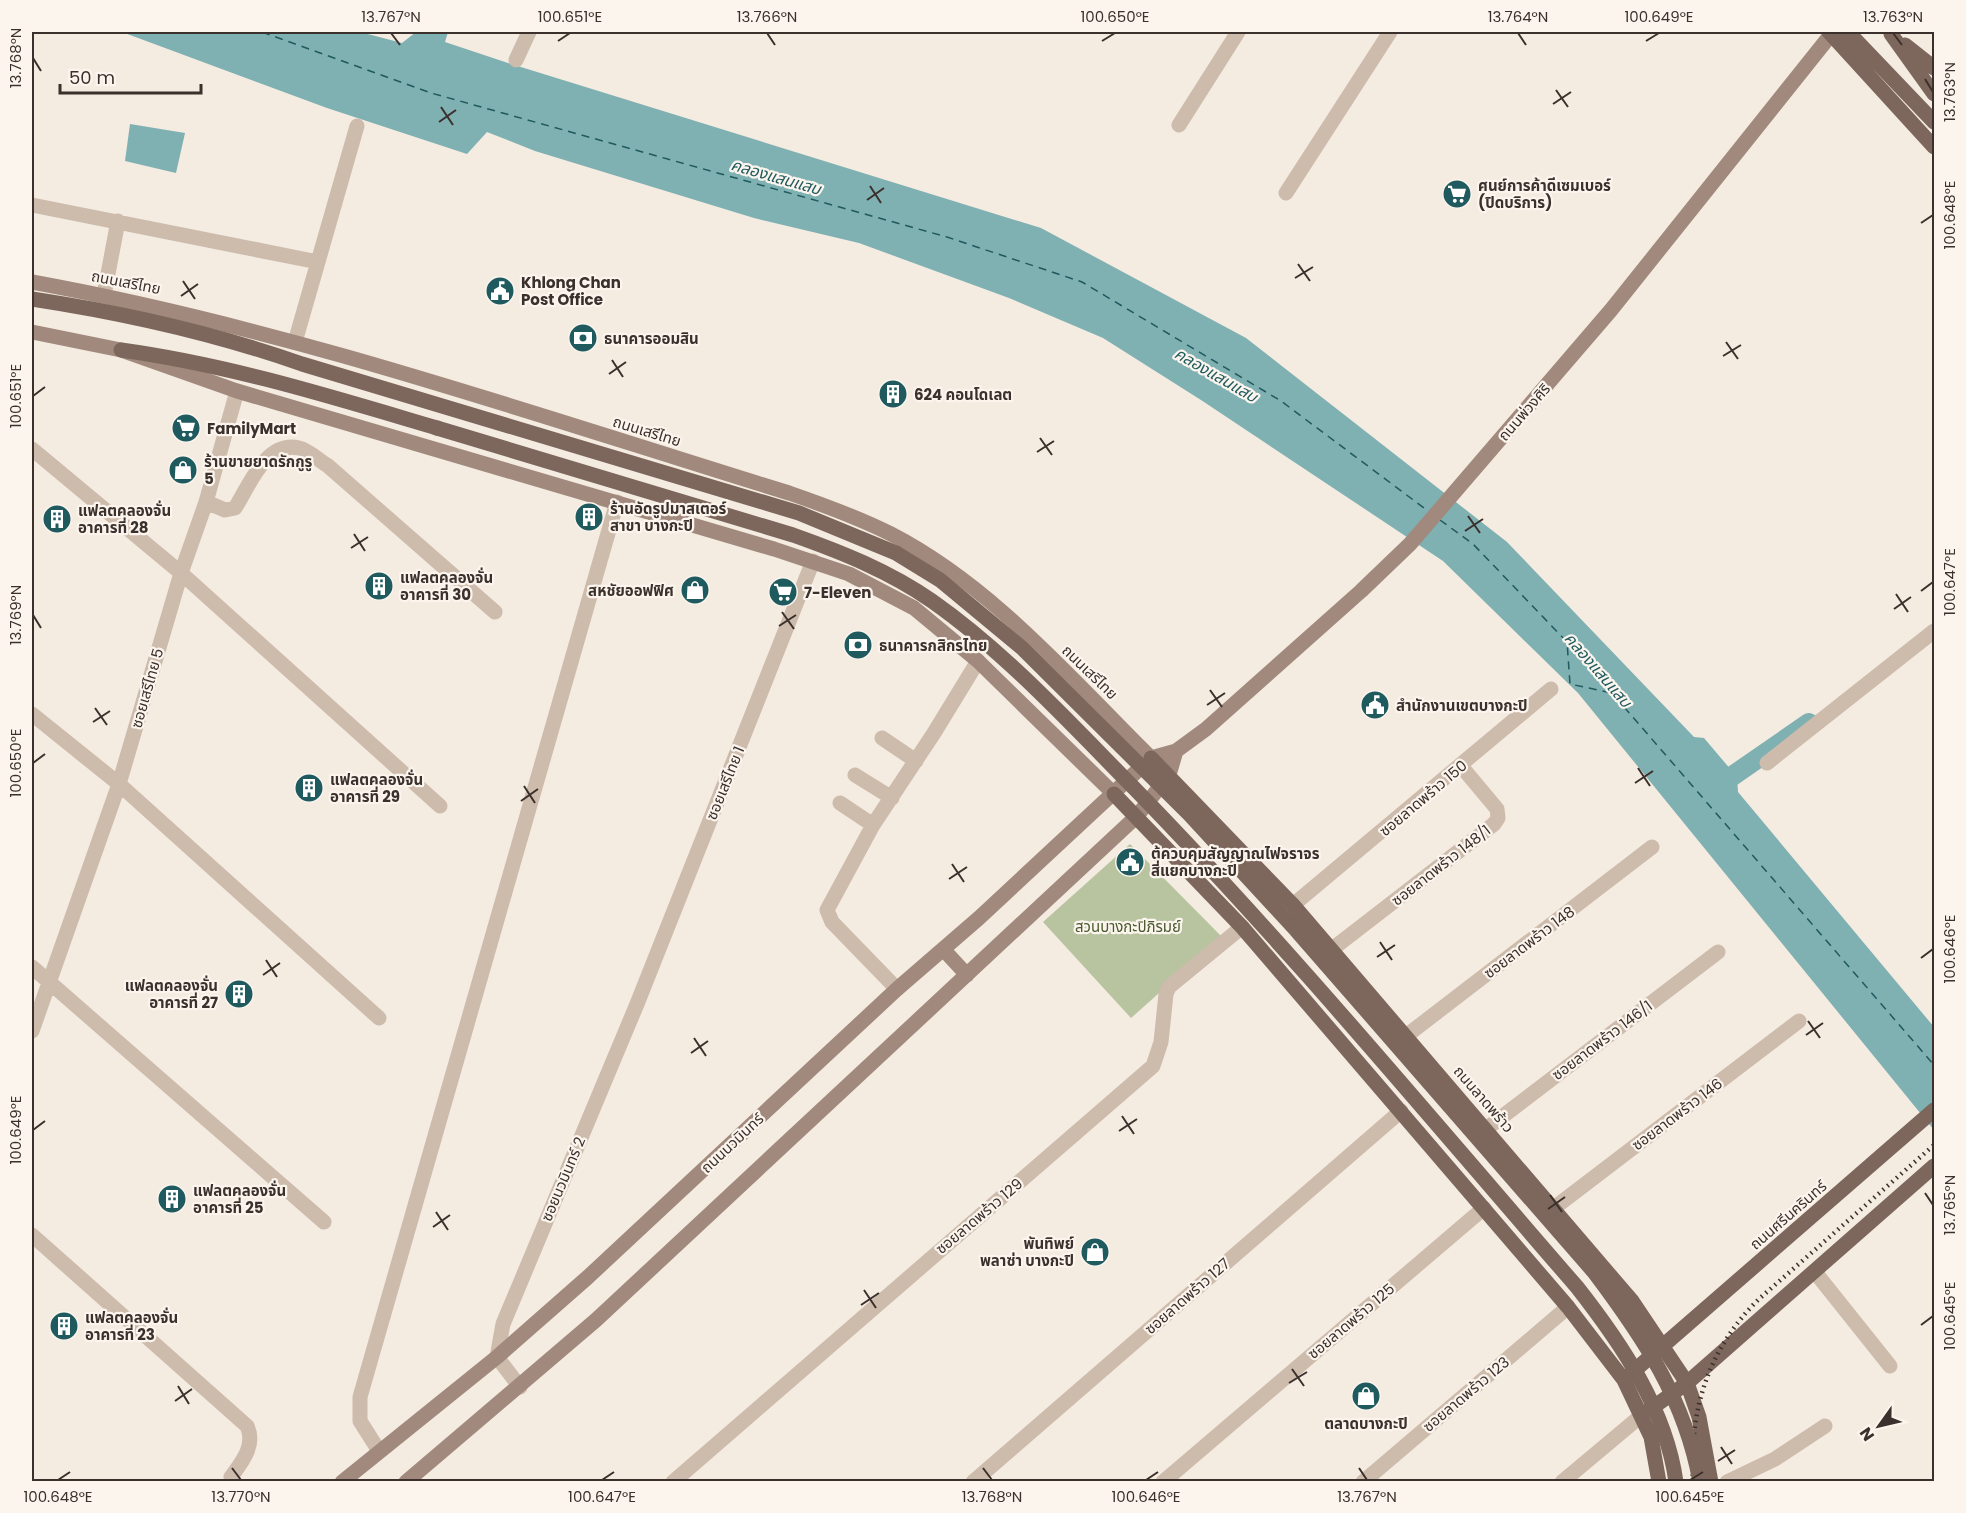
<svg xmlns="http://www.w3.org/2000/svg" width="1966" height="1513" font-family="Poppins,'Noto Sans Thai',sans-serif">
<rect width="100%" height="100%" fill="#f4ebe1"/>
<path fill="#b8c4a0" d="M1130,844L1222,937L1131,1018L1043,922Z"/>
<path fill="#7fb0b2" d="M122,32H360L402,43L416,32H448L445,42L508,63L1041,228L1246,338L1507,542L1694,737L1704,738L1737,777L1738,792L1934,1027V1130L1578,693L1443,561L1201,400L1103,338L1009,298L859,243L754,218L535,151L487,132L467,154L327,108Z
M130,124L185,133L176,173L125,161Z"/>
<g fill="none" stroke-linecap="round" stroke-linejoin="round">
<path stroke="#7fb0b2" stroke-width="20" d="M1715,788L1809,723"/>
<path stroke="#1f5a5e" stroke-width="1.5" stroke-dasharray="8 6" stroke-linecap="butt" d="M262,32L431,93L947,237L1082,282L1281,401L1428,511
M1440,520L1473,544L1567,642L1570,684L1612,693L1934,1065"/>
<path stroke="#cdbbac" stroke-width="15" d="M516,60L529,32
M1179,125L1238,32
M1286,193L1390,32
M32,205L318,262
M104,295L118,221
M295,342L357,126
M32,449L181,573L440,806
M206,502L225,510L235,508C249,486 266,440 299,448C309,450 318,460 327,465L495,612
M32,714L119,784L379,1018
M882,738L916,761
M1767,763L1934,631
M855,775L892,798
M840,803L873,825
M1293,905L1551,689
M1331,950L1494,824L1498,818L1497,809L1461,766
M32,967L324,1222
M897,989L832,922L827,910L873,825L934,733L978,661
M32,1031L119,784L181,573L206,502L237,391
M1406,1036L1652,847
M1486,1129L1718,952
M1554,1208L1799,1021
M32,1235L247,1426C256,1445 242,1462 231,1477
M1815,1272L1890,1366
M520,1387L497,1357L503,1324L637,1004L813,561
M379,1451L360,1421V1397L617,502
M673,1482L1153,1066L1161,1042L1166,994L1169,987L1242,927
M973,1482L1401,1111
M1163,1482L1484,1208
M1363,1482L1568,1307
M1562,1482L1642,1415
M1727,1482L1775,1459L1825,1426"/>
<path stroke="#a18a7d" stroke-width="15" d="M32,282C290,329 539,416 789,493C824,505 859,518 891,534C992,586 1071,679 1151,758
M32,332L121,350L237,391L774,549L849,574L914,608L978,661L1114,794
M943,949L967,975
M342,1482L497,1357L588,1277L897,989L979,918L1151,758L1176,751L1206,729L1361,591L1410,544L1611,310L1833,32
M406,1482L596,1320L1137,816L1169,775L1176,751"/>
<path stroke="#7d675c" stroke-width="15" d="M1829,32L1934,147
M1848,32L1934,122
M1891,34L1934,94
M1905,45L1934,68
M121,350C230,365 332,397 437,428
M1151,758L1293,905L1632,1301L1687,1383L1699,1417L1711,1482
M1114,794L1242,927L1568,1307L1624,1380L1651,1437L1659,1482
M1627,1377L1934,1110
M1645,1413L1687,1383L1934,1166"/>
<path stroke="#3b302b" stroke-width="4.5" stroke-dasharray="1.5 4.5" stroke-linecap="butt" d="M1693,1482C1689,1410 1708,1349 1759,1299L1934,1145"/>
<path stroke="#7d675c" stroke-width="15" d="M32,299C124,313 214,333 302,364L799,513L896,553L940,580L1022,648L1189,814L1296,930L1594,1272C1643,1337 1685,1399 1700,1482
M437,428L793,535C841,552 889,571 932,601C1006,653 1070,723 1134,788C1289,947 1431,1119 1577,1287C1621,1343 1666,1409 1676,1482"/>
</g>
<path fill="none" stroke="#3b302b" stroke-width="2" d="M391,33L400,45M767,33L775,45M1518,33L1526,45M1893,33L1902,45M558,41L570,33M1102,41L1115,33M1646,41L1659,33M33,58L41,71M1925,79L1933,92M1556,90L1568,107M1553,104L1571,92M441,107L453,125M439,122L456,110M870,186L881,203M867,200L884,188M1921,223L1933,215M1298,264L1310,281M1295,278L1313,267M183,281L195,299M181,296L198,284M1726,342L1738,359M1723,356L1741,345M612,360L623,377M609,374L626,362M33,396L45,387M1040,438L1052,455M1037,452L1054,441M1468,516L1480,533M1465,531L1483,519M354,534L365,551M351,548L368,537M1921,591L1933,582M1896,594L1908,612M1894,609L1911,597M782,612L794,629M33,615L41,628M779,626L796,615M1210,690L1222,707M1207,705L1225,693M95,708L107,725M93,722L110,711M33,763L45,754M1638,768L1650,786M1635,783L1653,771M524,786L535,803M521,801L538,789M952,864L964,882M949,879L967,867M1380,942L1392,960M1377,957L1395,945M1921,958L1933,949M266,960L277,977M263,975L280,963M1808,1021L1820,1038M1806,1035L1823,1023M694,1038L706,1056M691,1053L708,1041M1122,1116L1134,1134M33,1130L45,1121M1119,1131L1137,1119M1925,1193L1933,1205M1550,1195L1562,1212M1548,1209L1565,1197M436,1212L448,1230M433,1227L450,1215M864,1290L876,1308M861,1305L879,1293M1921,1325L1933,1316M1292,1369L1304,1386M1289,1383L1307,1372M178,1386L189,1404M175,1401L192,1389M1721,1447L1732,1464M1718,1461L1735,1450M232,1468L241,1480M983,1468L992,1480M1359,1468L1367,1480M58,1480L70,1472M602,1480L614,1472M1146,1480L1158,1472M1690,1480L1703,1472"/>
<defs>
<g id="supermarket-disc" transform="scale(1.5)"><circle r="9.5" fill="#1f5a5e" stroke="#fbf5ee"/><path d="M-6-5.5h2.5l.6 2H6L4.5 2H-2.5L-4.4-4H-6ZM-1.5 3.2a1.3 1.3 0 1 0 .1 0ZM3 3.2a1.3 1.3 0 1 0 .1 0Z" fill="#fff"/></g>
<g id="civic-disc" transform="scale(1.5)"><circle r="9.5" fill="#1f5a5e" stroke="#fbf5ee"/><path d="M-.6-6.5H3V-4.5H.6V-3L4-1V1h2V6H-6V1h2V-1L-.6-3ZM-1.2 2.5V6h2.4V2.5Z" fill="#fff"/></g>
<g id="bank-disc" transform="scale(1.5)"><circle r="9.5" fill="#1f5a5e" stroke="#fbf5ee"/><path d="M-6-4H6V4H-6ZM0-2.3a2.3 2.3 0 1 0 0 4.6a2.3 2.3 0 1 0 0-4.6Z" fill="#fff"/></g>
<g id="building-disc" transform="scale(1.5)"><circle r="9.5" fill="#1f5a5e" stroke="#fbf5ee"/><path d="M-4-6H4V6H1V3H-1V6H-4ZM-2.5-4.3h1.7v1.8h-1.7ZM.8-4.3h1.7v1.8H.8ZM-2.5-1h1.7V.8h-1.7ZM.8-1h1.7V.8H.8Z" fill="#fff"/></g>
<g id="shop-disc" transform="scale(1.5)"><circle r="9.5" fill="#1f5a5e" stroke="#fbf5ee"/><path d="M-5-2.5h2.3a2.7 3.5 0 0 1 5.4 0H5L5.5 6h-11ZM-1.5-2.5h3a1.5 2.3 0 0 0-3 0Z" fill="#fff"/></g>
</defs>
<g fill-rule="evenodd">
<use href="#supermarket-disc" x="1457" y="194"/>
<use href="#civic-disc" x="500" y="291"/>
<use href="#bank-disc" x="583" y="338"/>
<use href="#building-disc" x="893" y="394"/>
<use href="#supermarket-disc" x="186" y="428"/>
<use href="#shop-disc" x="183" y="470"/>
<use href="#building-disc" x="589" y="517"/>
<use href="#building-disc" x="57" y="519"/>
<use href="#building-disc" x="379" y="586"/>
<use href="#shop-disc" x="695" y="590"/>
<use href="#supermarket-disc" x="783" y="592"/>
<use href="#bank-disc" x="858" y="645"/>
<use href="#civic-disc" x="1375" y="705"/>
<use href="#building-disc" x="309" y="788"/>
<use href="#civic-disc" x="1130" y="862"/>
<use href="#building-disc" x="239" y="994"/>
<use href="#building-disc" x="172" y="1199"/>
<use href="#shop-disc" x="1095" y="1252"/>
<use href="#building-disc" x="64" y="1326"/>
<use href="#shop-disc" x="1366" y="1396"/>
</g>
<g text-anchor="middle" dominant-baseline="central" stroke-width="4.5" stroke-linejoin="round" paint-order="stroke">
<g font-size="15" font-weight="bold" fill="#3b302b" stroke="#fbf5ee" text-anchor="start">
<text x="1478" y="185">ศูนย์การค้าดีเซมเบอร์<tspan x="1478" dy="17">(ปิดบริการ)</tspan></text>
<text x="521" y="282">Khlong Chan<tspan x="521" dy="17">Post Office</tspan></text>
<text x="604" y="338">ธนาคารออมสิน</text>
<text x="914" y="394">624 คอนโดเลต</text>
<text x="207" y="428">FamilyMart</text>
<text x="204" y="461">ร้านขายยาดรักกูรู<tspan x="204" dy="17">5</tspan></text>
<text x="610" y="508">ร้านอัดรูปมาสเตอร์<tspan x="610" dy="17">สาขา บางกะปิ</tspan></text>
<text x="78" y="510">แฟลตคลองจั่น<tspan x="78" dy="17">อาคารที่ 28</tspan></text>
<text x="400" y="577">แฟลตคลองจั่น<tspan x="400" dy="17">อาคารที่ 30</tspan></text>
<text x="674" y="590" text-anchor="end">สหชัยออฟฟิศ</text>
<text x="804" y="592">7-Eleven</text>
<text x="879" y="645">ธนาคารกสิกรไทย</text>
<text x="1396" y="705">สำนักงานเขตบางกะปิ</text>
<text x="330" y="779">แฟลตคลองจั่น<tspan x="330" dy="17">อาคารที่ 29</tspan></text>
<text x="1151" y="853">ตู้ควบคุมสัญญาณไฟจราจร<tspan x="1151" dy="17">สี่แยกบางกะปิ</tspan></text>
<text x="218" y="985" text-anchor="end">แฟลตคลองจั่น<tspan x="218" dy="17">อาคารที่ 27</tspan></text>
<text x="193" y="1190">แฟลตคลองจั่น<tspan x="193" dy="17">อาคารที่ 25</tspan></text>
<text x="1074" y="1243" text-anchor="end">พันทิพย์<tspan x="1074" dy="17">พลาซ่า บางกะปิ</tspan></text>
<text x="85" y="1317">แฟลตคลองจั่น<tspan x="85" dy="17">อาคารที่ 23</tspan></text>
<text x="1366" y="1423" text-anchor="middle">ตลาดบางกะปิ</text>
</g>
<g font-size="15" fill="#3b302b" stroke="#fbf5ee">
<text transform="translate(126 282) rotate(11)">ถนนเสรีไทย</text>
<text transform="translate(1524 412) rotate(-49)">ถนนพ่วงศิริ</text>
<text transform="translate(647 431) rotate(17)">ถนนเสรีไทย</text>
<text transform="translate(1090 672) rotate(44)">ถนนเสรีไทย</text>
<text transform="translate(147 688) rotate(-74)">ซอยเสรีไทย 5</text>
<text transform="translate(725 783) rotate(-68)">ซอยเสรีไทย 1</text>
<text transform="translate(1423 798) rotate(-40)">ซอยลาดพร้าว 150</text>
<text transform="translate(1441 865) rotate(-38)">ซอยลาดพร้าว 148/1</text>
<text transform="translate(1529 942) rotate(-37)">ซอยลาดพร้าว 148</text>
<text transform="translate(1602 1040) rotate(-37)">ซอยลาดพร้าว 146/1</text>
<text transform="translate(1484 1099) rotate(49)">ถนนลาดพร้าว</text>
<text transform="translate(1677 1114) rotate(-37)">ซอยลาดพร้าว 146</text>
<text transform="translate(732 1143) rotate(-43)">ถนนนวมินทร์</text>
<text transform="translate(563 1179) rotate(-67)">ซอยนวมินทร์ 2</text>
<text transform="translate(1788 1215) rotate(-41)">ถนนศรีนครินทร์</text>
<text transform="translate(979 1216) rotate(-40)">ซอยลาดพร้าว 129</text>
<text transform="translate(1187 1296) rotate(-41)">ซอยลาดพร้าว 127</text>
<text transform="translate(1351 1321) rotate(-40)">ซอยลาดพร้าว 125</text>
<text transform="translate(1466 1394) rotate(-40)">ซอยลาดพร้าว 123</text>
</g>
<g font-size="15" fill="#4a5a2e" stroke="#fbf5ee">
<text x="1128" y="926">สวนบางกะปิภิรมย์</text>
</g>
<g font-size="16" font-style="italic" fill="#1f5a5e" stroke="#fbf5ee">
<text transform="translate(776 177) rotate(16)">คลองแสนแสบ</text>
<text transform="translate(1216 375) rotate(30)">คลองแสนแสบ</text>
<text transform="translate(1598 670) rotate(49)">คลองแสนแสบ</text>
</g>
</g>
<rect width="1966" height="1513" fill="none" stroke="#fbf5ee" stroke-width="66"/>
<g transform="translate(1879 1426) rotate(236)" stroke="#fbf5ee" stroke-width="4.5" paint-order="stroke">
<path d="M0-4.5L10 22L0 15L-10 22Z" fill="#3b302b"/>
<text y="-9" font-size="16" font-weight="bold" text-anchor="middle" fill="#3b302b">N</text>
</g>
<path d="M60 84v9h141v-9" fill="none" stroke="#3b302b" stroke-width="3"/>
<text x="69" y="84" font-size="18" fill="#3b302b" stroke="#fbf5ee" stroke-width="4.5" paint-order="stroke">50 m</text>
<rect x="33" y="33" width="1900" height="1447" fill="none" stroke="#3b302b" stroke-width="2"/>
<g font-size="15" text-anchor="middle" fill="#3b302b">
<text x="391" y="22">13.767°N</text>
<text x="570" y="22">100.651°E</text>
<text x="767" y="22">13.766°N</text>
<text x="1115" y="22">100.650°E</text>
<text x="1518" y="22">13.764°N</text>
<text x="1659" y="22">100.649°E</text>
<text x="1893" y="22">13.763°N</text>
<text transform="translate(16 58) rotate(-90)" y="5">13.768°N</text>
<text transform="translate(1950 92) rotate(-90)" y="5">13.763°N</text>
<text transform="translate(1950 215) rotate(-90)" y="5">100.648°E</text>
<text transform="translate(16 396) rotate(-90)" y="5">100.651°E</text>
<text transform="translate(1950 582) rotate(-90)" y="5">100.647°E</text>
<text transform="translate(16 615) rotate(-90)" y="5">13.769°N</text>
<text transform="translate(16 763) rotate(-90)" y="5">100.650°E</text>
<text transform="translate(1950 949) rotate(-90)" y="5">100.646°E</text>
<text transform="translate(16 1130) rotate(-90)" y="5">100.649°E</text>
<text transform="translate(1950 1205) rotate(-90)" y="5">13.765°N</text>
<text transform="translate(1950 1316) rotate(-90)" y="5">100.645°E</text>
<text x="58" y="1502">100.648°E</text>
<text x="241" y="1502">13.770°N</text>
<text x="602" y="1502">100.647°E</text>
<text x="992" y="1502">13.768°N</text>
<text x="1146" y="1502">100.646°E</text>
<text x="1367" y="1502">13.767°N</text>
<text x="1690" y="1502">100.645°E</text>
</g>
</svg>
